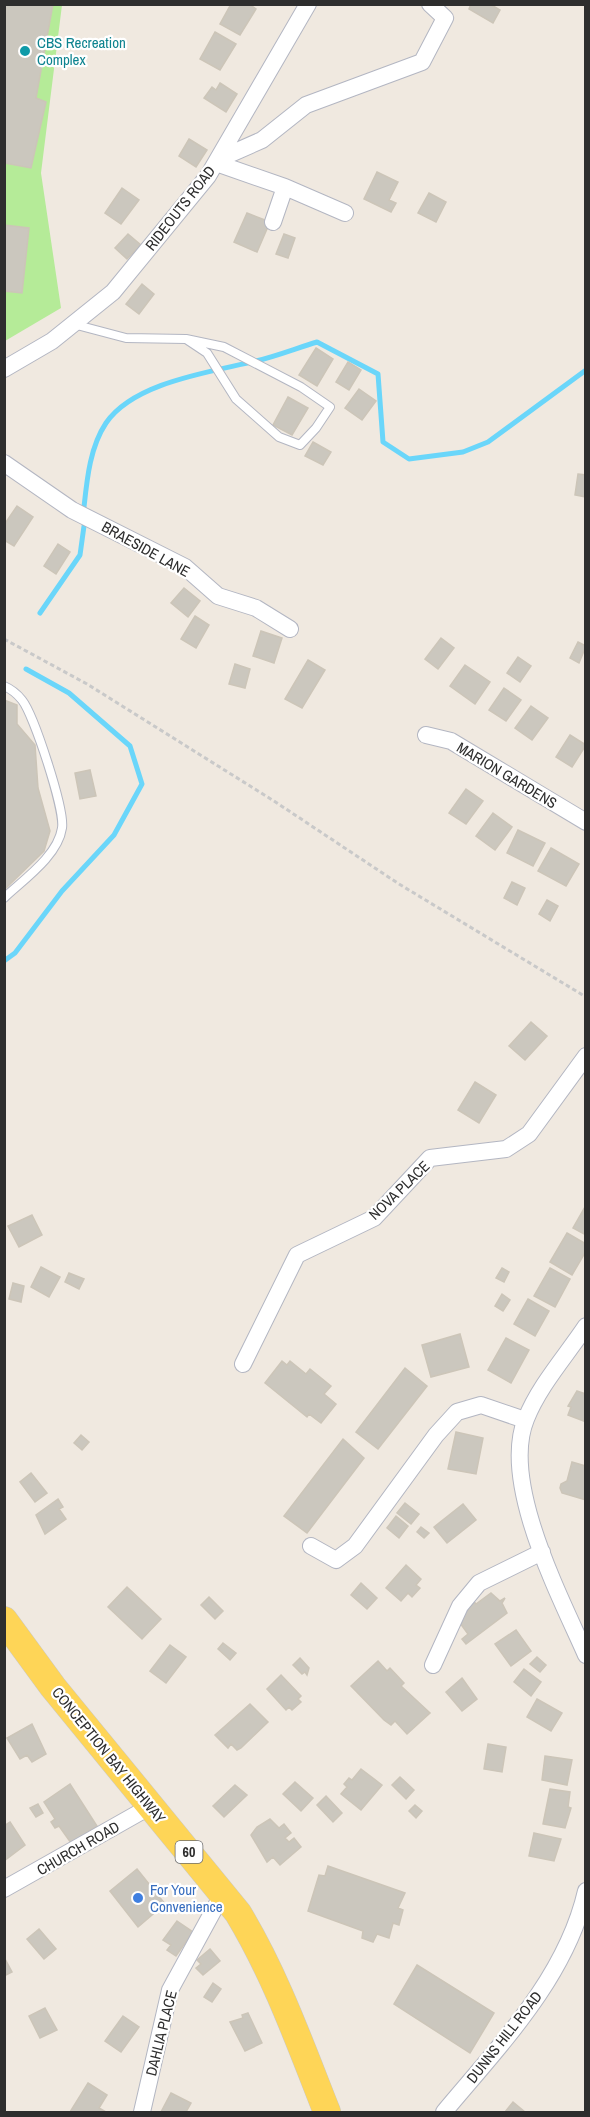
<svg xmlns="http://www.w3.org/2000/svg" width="590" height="2117" font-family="'Archivo Narrow',sans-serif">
<rect width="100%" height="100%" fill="#f0e9e0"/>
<path fill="#b5eb98" d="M5,5H62L41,173L61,308L5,341Z"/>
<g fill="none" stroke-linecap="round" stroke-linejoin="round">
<path stroke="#6ad6fa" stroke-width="5" d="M84,507C87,479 90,447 106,423C134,382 211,372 256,361C277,356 297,348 317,342L378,374L383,442L409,459L463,452L488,442L586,370
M40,613L80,555L84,526
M4,961L15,953L62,891L114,835L142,784L130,746L69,693L26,669"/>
</g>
<path fill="#cbc7be" stroke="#ccc5b8" stroke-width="1.5" d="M4,4H53L36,98L46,102L31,168L4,163Z
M231,4H249L256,9L240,35L220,24Z
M471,4H490L500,10L493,23L469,9Z
M215,32L236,44L220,70L200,59Z
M220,83L237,94L226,112L204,98L212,87L216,90Z
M189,139L207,150L196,167L179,156Z
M377,172L398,182L389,200L396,203L391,212L364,199Z
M122,188L139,200L121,224L105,213Z
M429,193L446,202L436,222L418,213Z
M247,213L270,222L257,252L234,242Z
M4,225L29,228L22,293L4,291Z
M128,234L141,245L127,259L115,248Z
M284,234L295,238L288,258L276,254Z
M142,284L154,294L139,314L126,304Z
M316,348L333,359L317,386L299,375Z
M348,362L361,370L349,390L336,382Z
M359,389L376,401L362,420L345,408Z
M288,397L308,408L292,435L273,425Z
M313,442L331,452L323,465L305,456Z
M578,474L586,475V497L575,495Z
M17,506L33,517L14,546L4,540V525Z
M58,544L70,552L56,574L44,566Z
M184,588L200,601L188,617L171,603Z
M195,616L209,625L196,648L181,639Z
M261,631L282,638L274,663L253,656Z
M441,638L454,648L438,669L425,659Z
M578,642L586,646L579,663L570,658Z
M518,657L531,666L520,682L507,673Z
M308,660L325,670L302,708L285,699Z
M235,664L250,669L245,688L229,684Z
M465,665L490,682L475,704L450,686Z
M504,688L521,700L506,721L489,710Z
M4,700L17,705V724L35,745L38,788L50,831L44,851L4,890Z
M531,706L548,718L532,740L515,728Z
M570,735L586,745L572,767L556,757Z
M90,770L96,796L80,799L75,773Z
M466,789L483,801L466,824L449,813Z
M493,813L512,827L495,850L476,836Z
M518,830L545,843L533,866L507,853Z
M551,848L579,864L566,886L538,871Z
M512,882L525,888L517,905L504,898Z
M547,900L558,906L550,921L539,914Z
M531,1022L547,1036L525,1060L509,1046Z
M475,1082L496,1095L479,1123L458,1110Z
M586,1205V1235L573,1228Z
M32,1215L42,1235L19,1247L8,1226Z
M567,1233L586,1244V1251L572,1275L550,1262Z
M41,1267L60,1277L49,1297L31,1287Z
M502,1268L509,1272L504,1282L496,1278Z
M550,1268L570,1279L555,1307L534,1296Z
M69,1273L84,1279L79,1289L65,1282Z
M13,1283L24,1286L21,1302L9,1299Z
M502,1294L510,1300L503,1311L495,1306Z
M528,1299L549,1311L535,1336L514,1324Z
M460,1334L469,1367L431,1377L422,1345Z
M506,1338L529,1350L511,1383L488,1370Z
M282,1361L287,1365L290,1361L306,1374L310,1369L331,1386L324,1394L336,1404L321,1423L309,1414L307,1417L265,1383Z
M405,1368L427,1386L378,1449L356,1432Z
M577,1391L586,1394V1422L568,1415L571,1407L568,1406Z
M456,1432L483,1438L476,1474L448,1469Z
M81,1435L89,1442L82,1450L74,1443Z
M343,1439L364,1458L307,1533L284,1516Z
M572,1462L586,1466V1500L562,1493L560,1488L561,1484L567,1481Z
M31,1473L47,1493L35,1502L20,1482Z
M58,1499L63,1507L59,1509L66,1519L45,1534L36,1515Z
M405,1503L419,1514L411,1524L397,1513Z
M463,1504L476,1520L447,1543L434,1527Z
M396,1516L408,1526L399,1538L387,1528Z
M421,1527L429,1533L424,1538L417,1532Z
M406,1565L421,1579L416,1585L420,1588L412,1597L408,1593L401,1601L386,1588Z
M361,1583L377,1598L367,1609L351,1595Z
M127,1587L161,1619L142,1639L108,1607Z
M491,1593L500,1601L505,1598L502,1603L507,1613L466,1644L462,1639L468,1634L457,1619L468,1610L464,1603L471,1598L476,1604Z
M209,1597L223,1611L215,1619L201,1605Z
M516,1630L531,1651L511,1666L495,1644Z
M223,1643L236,1653L230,1660L218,1649Z
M170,1645L186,1657L166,1683L150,1671Z
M537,1657L546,1665L540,1672L530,1664Z
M300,1658L309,1668L307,1675L305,1672L302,1674L293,1665Z
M378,1661L387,1671L390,1668L404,1683L401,1686L430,1713L407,1734L395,1721L391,1725L384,1720L351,1686Z
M524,1669L541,1682L531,1696L514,1682Z
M281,1675L301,1696L298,1699L301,1702L292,1710L289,1707L286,1710L267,1689Z
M462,1678L477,1699L462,1711L446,1692Z
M537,1699L562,1713L551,1731L527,1717Z
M250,1704L268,1722L241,1748L237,1750L231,1744L228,1748L215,1735Z
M32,1724L46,1754L32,1762L27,1755L20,1759L7,1738Z
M488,1744L506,1747L502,1772L484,1769Z
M545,1756L572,1760L567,1785L542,1780Z
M361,1769L382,1785L361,1810L341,1794L347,1787L344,1784L349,1778L352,1780Z
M400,1777L414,1790L406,1799L392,1785Z
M295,1782L313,1798L301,1811L283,1794Z
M70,1784L97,1826L71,1843L59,1826L55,1828L51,1822L55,1819L44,1802Z
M235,1785L247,1795L224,1817L213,1806Z
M550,1789L570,1792L568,1807L571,1808L565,1828L543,1824Z
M326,1796L342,1813L333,1822L317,1805Z
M38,1804L43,1813L36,1817L30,1808Z
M415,1805L422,1811L416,1818L409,1811Z
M270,1819L279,1828L284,1824L291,1833L285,1838L289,1842L294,1838L301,1847L280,1865L273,1857L267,1862L251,1835L257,1827Z
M10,1822L25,1845L4,1861V1826Z
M534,1833L561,1839L554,1861L529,1856Z
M328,1866L405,1893L398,1908L403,1910L399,1925L393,1923L389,1938L377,1934L373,1942L362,1938L363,1931L308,1911L319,1875L325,1876Z
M137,1869L165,1904L138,1927L110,1891Z
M177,1921L193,1932L176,1956L167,1950L171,1945L163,1940Z
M39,1929L56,1949L44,1959L27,1939Z
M210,1949L220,1961L203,1975L196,1968L201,1964L197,1960Z
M4,1957L12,1972L4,1976Z
M417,1965L494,2013L470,2053L394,2004Z
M213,1983L221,1989L212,2002L204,1997Z
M45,2008L57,2030L40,2038L29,2016Z
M248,2013L262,2043L245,2051L230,2022L243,2018L242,2015Z
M123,2016L139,2027L121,2052L105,2041Z
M88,2083L107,2095L99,2108L106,2112H70Z
M171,2093L191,2103L186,2112H161Z
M513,2102L525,2112H505Z"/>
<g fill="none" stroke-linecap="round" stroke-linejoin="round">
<g stroke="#b3b6c2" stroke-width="10">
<path id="service" d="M73,324L126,338L186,339L207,353L236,399L279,437L300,445L316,428L330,407L301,387L224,347L186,339
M4,686C11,689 18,695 22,700C34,715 65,810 62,828C58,856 23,880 4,898"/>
</g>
<g stroke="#b3b6c2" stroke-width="18">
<path id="minor" d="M219,159L262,140L306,105L422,62L445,18L430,4
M216,163L285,187L273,222
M285,187L345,213
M4,369L52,341L113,292L208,176L308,4
M4,463L72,510L185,567L218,596L256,608L290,629
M426,735L451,741L586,822
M586,1326C566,1356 539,1386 526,1419C500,1482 560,1596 586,1655
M243,1364L297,1255L374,1218L430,1158L506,1149L529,1134L586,1056
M311,1546L336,1560L355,1546L436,1435L457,1412L481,1405L525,1420
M433,1665L460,1606L479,1583L542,1552
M4,1889L151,1806
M142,2112L170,1990L223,1893
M444,2112C499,2046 566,1978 586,1891"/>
</g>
<g stroke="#c9c9c9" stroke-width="28">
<path id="primary" d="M4,1620L53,1687L238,1913C276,1976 300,2044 327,2112"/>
</g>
<path stroke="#c9c9c9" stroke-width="3" stroke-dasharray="4.5 3" stroke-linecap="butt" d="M4,639L87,684L274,801L399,884L586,997"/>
<use href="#service" stroke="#fff" stroke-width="8"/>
<use href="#minor" stroke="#fff" stroke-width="16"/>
<use href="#primary" stroke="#fed557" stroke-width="27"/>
</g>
<circle fill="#0f9aa8" stroke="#fff" stroke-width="2" cx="25" cy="51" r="6"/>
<circle fill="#3f7fe0" stroke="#fff" stroke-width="2" cx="138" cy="1898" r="6"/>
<g text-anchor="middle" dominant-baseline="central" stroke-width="4.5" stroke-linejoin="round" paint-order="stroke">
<rect fill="#fff" stroke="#6d6d6d" stroke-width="1.5" x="175.5" y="1841" width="27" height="22" rx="4.5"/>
<g font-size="14" font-weight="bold" fill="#2e2e2e">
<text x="189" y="1852">60</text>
</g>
<g font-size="15" fill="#0d838f" stroke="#fff" text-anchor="start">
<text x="37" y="42">CBS Recreation<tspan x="37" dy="17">Complex</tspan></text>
</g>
<g font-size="15" fill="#2e2e2e" stroke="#fff">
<text transform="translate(180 208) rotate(-52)">RIDEOUTS ROAD</text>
<text transform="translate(146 549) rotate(29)">BRAESIDE LANE</text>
<text transform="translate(507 775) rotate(31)">MARION GARDENS</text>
<text transform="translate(399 1190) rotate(-44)">NOVA PLACE</text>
<text transform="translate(109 1755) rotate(51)">CONCEPTION BAY HIGHWAY</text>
<text transform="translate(78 1848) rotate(-30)">CHURCH ROAD</text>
<text transform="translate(161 2033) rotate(-76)">DAHLIA PLACE</text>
<text transform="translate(504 2037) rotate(-52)">DUNNS HILL ROAD</text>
</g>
<g font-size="15" fill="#366cbe" stroke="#fff" text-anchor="start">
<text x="150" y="1889">For Your<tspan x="150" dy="17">Convenience</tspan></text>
</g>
</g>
<rect width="590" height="2117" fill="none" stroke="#2e2e2e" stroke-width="12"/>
</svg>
